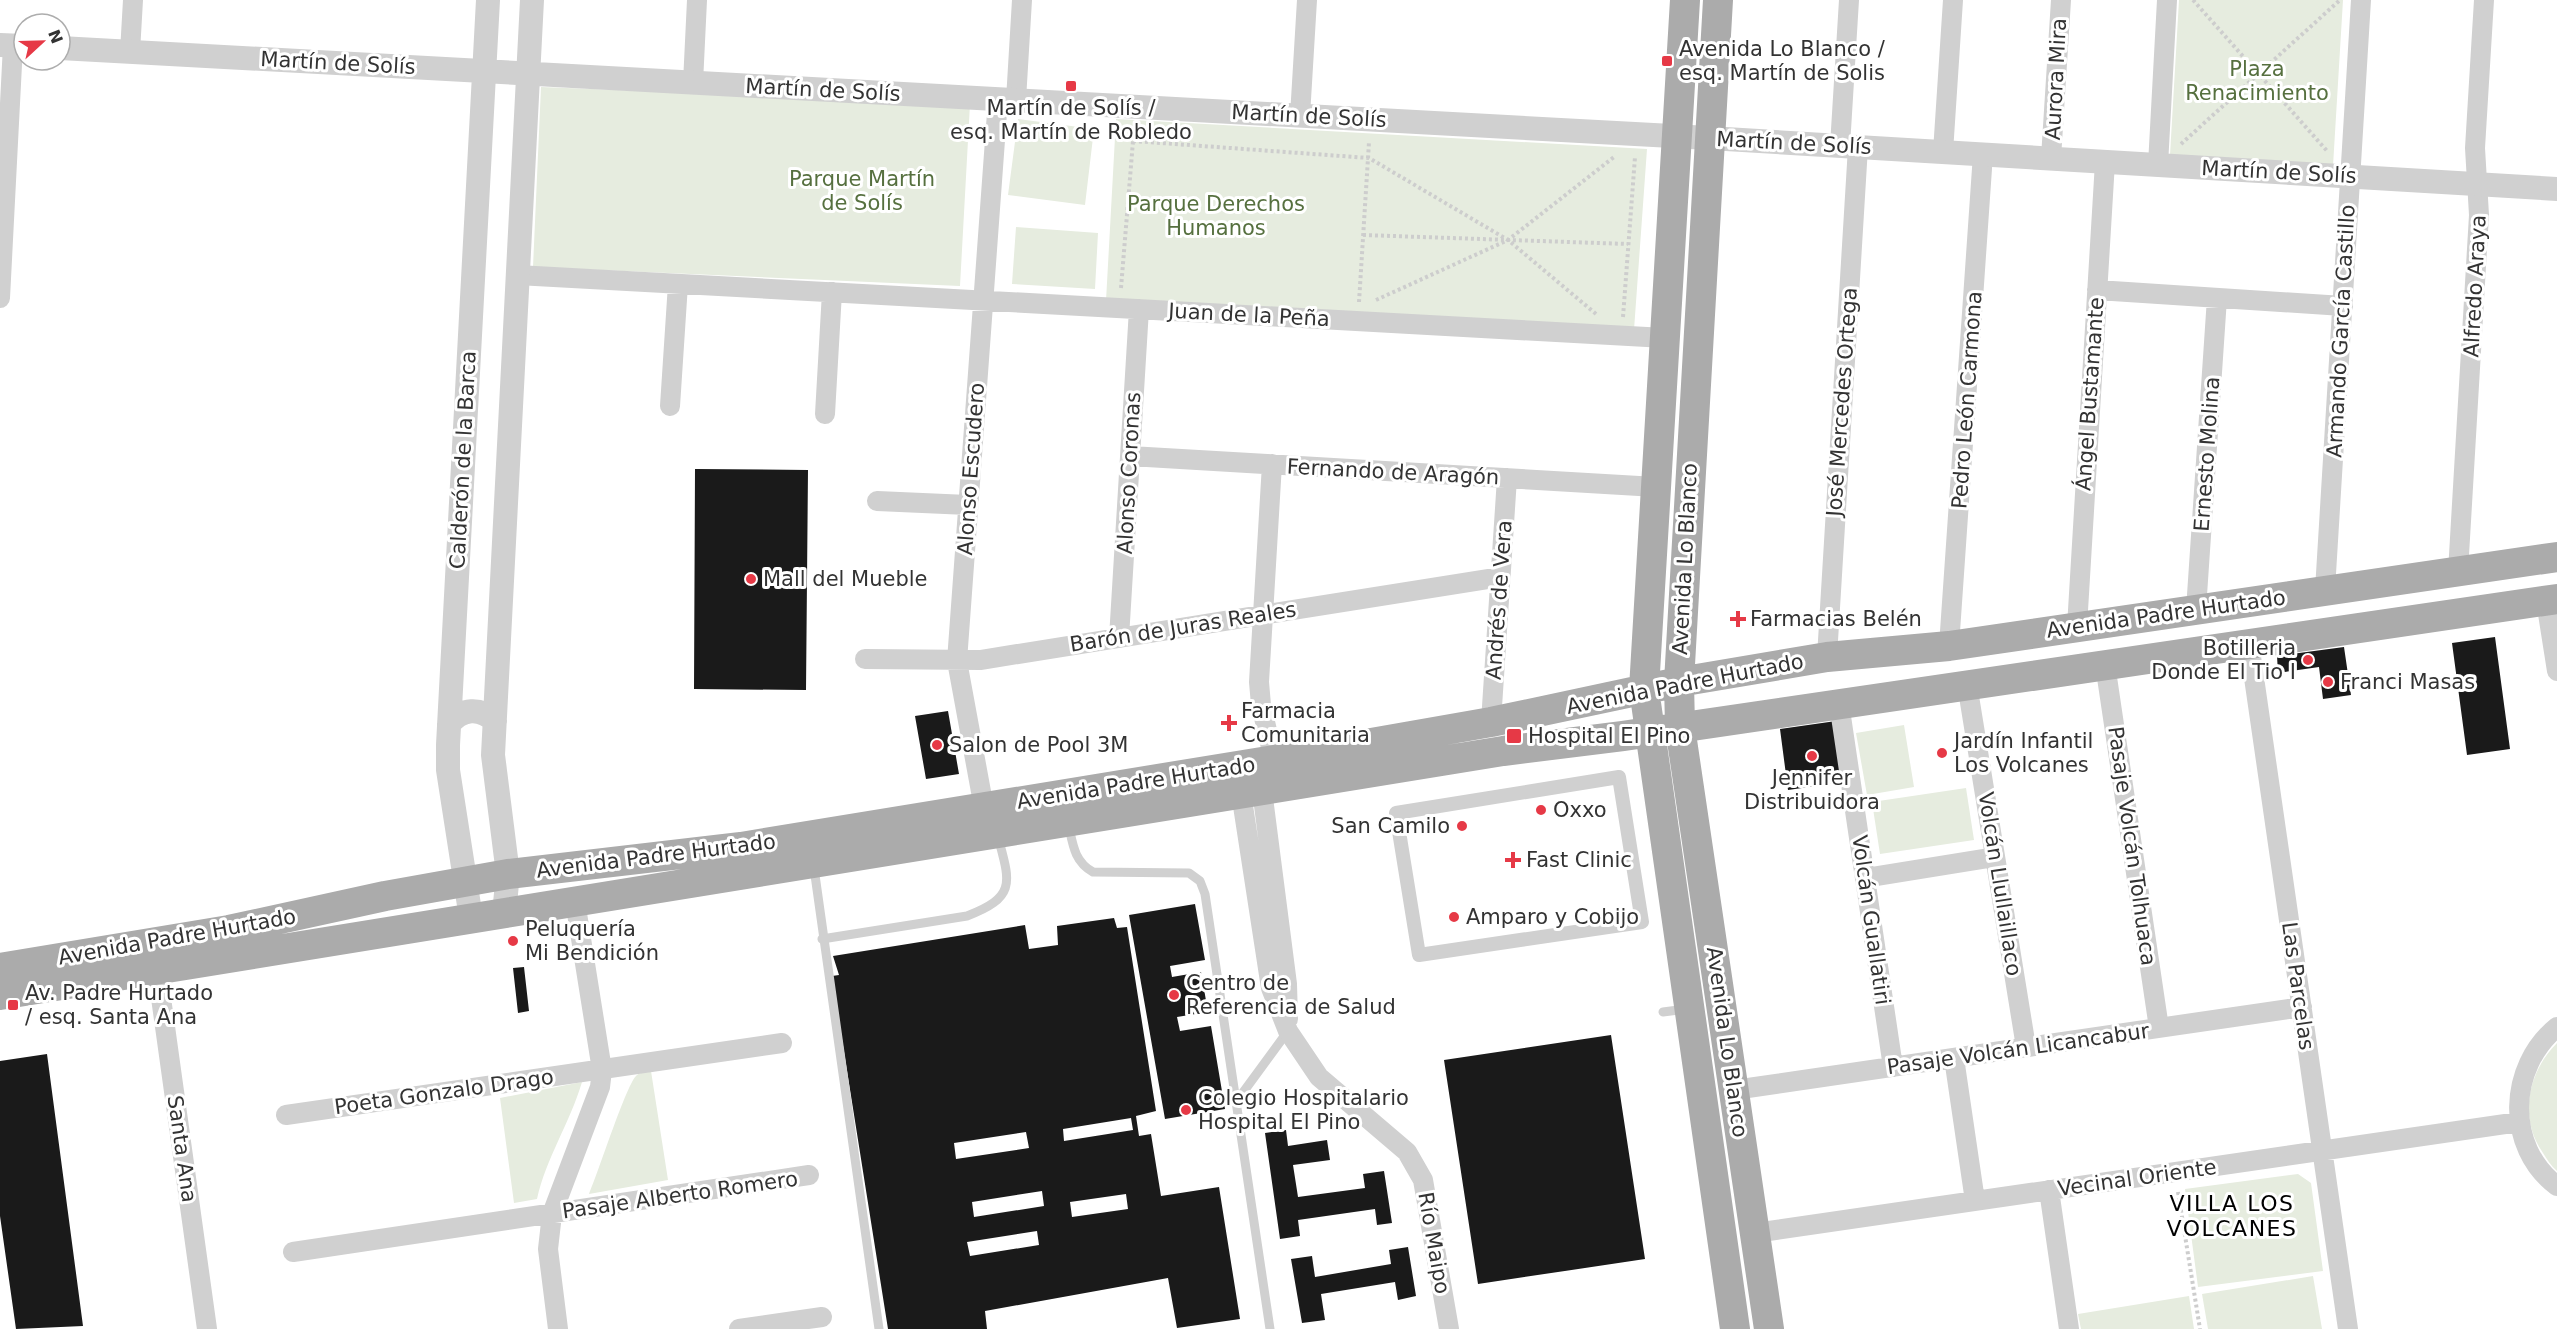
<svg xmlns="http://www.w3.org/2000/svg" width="2557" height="1329" font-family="'DejaVu Sans',sans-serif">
<rect width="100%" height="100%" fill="#fff"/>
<path fill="#e6ecdf" d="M2179,0H2343L2333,166L2170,155Z
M541,87L970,104L960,286L533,267Z
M1018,119L1094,129L1085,205L1008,195Z
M1116,119L1647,149L1634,330L1106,301Z
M1016,227L1098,233L1095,289L1012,284Z
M1904,725L1914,787L1867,795L1856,733Z
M1966,788L1974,840L1880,854L1872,802Z
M2557,1043V1171C2551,1166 2547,1159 2543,1153C2518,1117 2528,1072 2557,1043Z
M651,1071L668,1180L589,1194C598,1174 627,1082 637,1075C641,1072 647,1072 651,1071Z
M582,1082C570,1123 546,1158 537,1199L514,1203L500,1098Z
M2298,1174L2311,1183L2323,1271L2198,1287L2185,1189Z
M2313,1276L2322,1329H2208L2202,1294Z
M2189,1296L2194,1329H2081L2078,1314Z"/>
<path fill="#1a1a1a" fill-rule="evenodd" d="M695,469L808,470L806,690L694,689Z
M2495,637L2510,749L2467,755L2452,643Z
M2344,647L2351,695L2323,699L2319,667L2278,673L2277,656Z
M948,711L959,774L926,779L915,716Z
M1836,721L1844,782L1788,790L1780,729Z
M1195,904L1205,960L1170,966L1172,977L1201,972L1208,1012L1177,1017L1180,1031L1211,1026L1225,1109L1165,1119L1129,915Z
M1114,918L1117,928L1127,927L1156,1111L1136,1116L1139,1136L1151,1134L1161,1196L1219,1187L1240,1319L1177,1328L1168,1278L985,1311L987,1329H888L832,976L839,975L833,956L1025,925L1029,949L1058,945L1057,926ZM1131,1118L1133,1130L1064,1141L1063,1129ZM1026,1132L1029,1148L956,1159L954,1143ZM1042,1191L1044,1206L974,1217L972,1202ZM1126,1194L1128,1209L1072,1217L1070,1202ZM1037,1231L1039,1245L970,1256L967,1242Z
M524,967L529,1011L518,1013L513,968Z
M1611,1035L1645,1259L1478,1284L1444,1060Z
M47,1054L83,1326L16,1329L0,1216V1061Z
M1286,1130L1288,1146L1327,1140L1330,1160L1293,1165L1298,1197L1365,1188L1363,1174L1384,1171L1392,1223L1377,1225L1375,1209L1298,1220L1300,1236L1280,1239L1265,1133Z
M1408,1247L1416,1296L1398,1300L1395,1282L1321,1294L1325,1320L1302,1323L1291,1259L1312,1256L1315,1277L1391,1264L1389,1250Z"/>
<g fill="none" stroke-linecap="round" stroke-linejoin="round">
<path stroke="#cdcdcd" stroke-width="4" stroke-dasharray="3 3" stroke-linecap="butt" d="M2193,0L2328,152
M1133,141L1369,158L1508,240L1596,314
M2181,144L2340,0
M1363,235L1628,244
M1121,288L1134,129
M1376,300L1508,240L1614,157
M1359,302L1369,142
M1623,317L1635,157
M2178,1192L2200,1329"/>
<path stroke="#d0d0d0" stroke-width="9" d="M1069,827C1073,846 1075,862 1093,872L1189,873L1200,881L1205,894L1270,1329
M814,868L879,1329
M822,939L967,916C1017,897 1010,882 998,837
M1663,1012L1686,1009
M1236,1102L1288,1031"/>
<path stroke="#d0d0d0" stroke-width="14" d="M1619,777L1642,922L1419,955L1396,813Z"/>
<path stroke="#d0d0d0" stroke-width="20" d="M130,52L133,0
M693,83L697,0
M1016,100L1022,0
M1300,116L1307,0
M1840,146L1849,0
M1943,152L1953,0
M2051,158L2061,0
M2158,165L2167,0
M517,275L1665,338
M2097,290L2343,306
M0,298L13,45
M670,406L678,284
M825,414L832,292
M1130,456L1656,487
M1272,464L1259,682L1261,705L1274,760
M877,501L968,505
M2458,572L2479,215L2475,148L2484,0
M2325,590L2361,0
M2546,601L2557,671
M2196,610L2217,298
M2077,627L2105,162
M1119,638L1139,309
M2249,643L2348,1329
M1949,646L1983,154
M1827,657L1858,147
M865,659L980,660L1500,577
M2105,664L2159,1028
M1967,684L2026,1047
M1839,703L1893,1067
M1491,722L1507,478
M1262,790L1287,984L1288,1019
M1241,793L1271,988L1288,1031L1319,1077L1407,1152L1423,1180L1449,1329
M989,818L984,808L957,661L998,99
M1865,878L1995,857
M157,969L207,1329
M2557,1027C2508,1067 2505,1147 2557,1186
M1954,1058L1975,1201
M1734,1090L2302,1007
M286,1115L782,1043
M2049,1190L2069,1329
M1755,1233L2519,1122
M293,1252L809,1175
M558,1329L548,1249L552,1214L600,1087L602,1070L575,901
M739,1329L822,1317"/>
<path stroke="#d0d0d0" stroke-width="24" d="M0,45L24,46
M60,48L1709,138L2557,189
M449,724C462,708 480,707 495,721
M504,913L508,874L493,755L532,0
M471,918L448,770V745L488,0"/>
<path stroke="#ababab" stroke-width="30" d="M1685,0L1644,689L1735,1329
M1718,0L1679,682L1680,727L1769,1329
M0,968L229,930L385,896L508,874L741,847L1274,760L1491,722L1679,682L1827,657L1949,646L2557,557
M0,995L1503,751L1623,736L2557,599"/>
</g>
<g fill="#e63946" stroke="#fff" stroke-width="2">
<rect x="1661" y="55" width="12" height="12" rx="3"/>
<rect x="1065" y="80" width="12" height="12" rx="3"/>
<circle cx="751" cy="579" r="6"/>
<path d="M1735 610h6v6h6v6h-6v6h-6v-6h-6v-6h6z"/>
<circle cx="2308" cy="660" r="6"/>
<circle cx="2328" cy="682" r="6"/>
<path d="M1226 714h6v6h6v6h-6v6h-6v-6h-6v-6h6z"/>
<rect x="1506" y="728" width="16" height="16" rx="3"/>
<circle cx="937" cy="745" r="6"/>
<circle cx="1942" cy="753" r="6"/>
<circle cx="1812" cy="756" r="6"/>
<circle cx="1541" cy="810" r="6"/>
<circle cx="1462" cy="826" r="6"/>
<path d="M1510 851h6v6h6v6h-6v6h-6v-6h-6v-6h6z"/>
<circle cx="1454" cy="917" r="6"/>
<circle cx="513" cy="941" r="6"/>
<circle cx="1174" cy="995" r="6"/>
<rect x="7" y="999" width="12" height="12" rx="3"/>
<circle cx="1186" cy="1110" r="6"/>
</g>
<g text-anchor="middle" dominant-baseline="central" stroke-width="6" stroke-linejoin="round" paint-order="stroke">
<g font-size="21" fill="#333" stroke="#fff" text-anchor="start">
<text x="1679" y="49">Avenida Lo Blanco /<tspan x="1679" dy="24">esq. Martín de Solis</tspan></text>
<text x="1071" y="108" text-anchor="middle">Martín de Solís /<tspan x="1071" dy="24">esq. Martín de Robledo</tspan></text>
<text x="763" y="579">Mall del Mueble</text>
<text x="1750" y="619">Farmacias Belén</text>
<text x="2296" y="648" text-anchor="end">Botilleria<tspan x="2296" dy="24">Donde El Tio I</tspan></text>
<text x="2340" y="682">Franci Masas</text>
<text x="1241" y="711">Farmacia<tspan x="1241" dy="24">Comunitaria</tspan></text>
<text x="1528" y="736">Hospital El Pino</text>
<text x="1954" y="741">Jardín Infantil<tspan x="1954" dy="24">Los Volcanes</tspan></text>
<text x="949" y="745">Salon de Pool 3M</text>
<text x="1812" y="778" text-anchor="middle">Jennifer<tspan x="1812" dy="24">Distribuidora</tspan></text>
<text x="1553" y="810">Oxxo</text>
<text x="1450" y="826" text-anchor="end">San Camilo</text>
<text x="1526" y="860">Fast Clinic</text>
<text x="1466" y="917">Amparo y Cobijo</text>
<text x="525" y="929">Peluquería<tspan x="525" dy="24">Mi Bendición</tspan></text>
<text x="1186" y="983">Centro de<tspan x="1186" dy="24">Referencia de Salud</tspan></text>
<text x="25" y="993">Av. Padre Hurtado<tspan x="25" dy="24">/ esq. Santa Ana</tspan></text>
<text x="1198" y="1098">Colegio Hospitalario<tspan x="1198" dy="24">Hospital El Pino</tspan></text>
</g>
<g font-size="21" fill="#333" stroke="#fff">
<text transform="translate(338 63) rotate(3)">Martín de Solís</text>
<text transform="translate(2056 79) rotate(-87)">Aurora Mira</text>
<text transform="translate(823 90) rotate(3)">Martín de Solís</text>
<text transform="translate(1309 116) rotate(3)">Martín de Solís</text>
<text transform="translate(1794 143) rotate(3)">Martín de Solís</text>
<text transform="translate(2279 172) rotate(3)">Martín de Solís</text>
<text transform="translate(2475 286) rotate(-87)">Alfredo Araya</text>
<text transform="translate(1249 315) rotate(3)">Juan de la Peña</text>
<text transform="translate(2341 331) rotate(-87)">Armando García Castillo</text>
<text transform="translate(2090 394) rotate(-86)">Ángel Bustamante</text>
<text transform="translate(1967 400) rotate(-86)">Pedro León Carmona</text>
<text transform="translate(1842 402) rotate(-86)">José Mercedes Ortega</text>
<text transform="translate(2207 454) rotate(-86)">Ernesto Molina</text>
<text transform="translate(463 460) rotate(-87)">Calderón de la Barca</text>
<text transform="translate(971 469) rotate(-86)">Alonso Escudero</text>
<text transform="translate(1393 472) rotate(3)">Fernando de Aragón</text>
<text transform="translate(1129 473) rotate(-87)">Alonso Coronas</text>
<text transform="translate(1685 559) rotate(-87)">Avenida Lo Blanco</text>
<text transform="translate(1499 600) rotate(-86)">Andrés de Vera</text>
<text transform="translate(2166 614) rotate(-8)">Avenida Padre Hurtado</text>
<text transform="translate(1183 627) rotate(-9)">Barón de Juras Reales</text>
<text transform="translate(1685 684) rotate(-11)">Avenida Padre Hurtado</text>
<text transform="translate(1136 783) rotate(-9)">Avenida Padre Hurtado</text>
<text transform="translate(2132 846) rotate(82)">Pasaje Volcán Tolhuaca</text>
<text transform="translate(656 856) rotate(-7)">Avenida Padre Hurtado</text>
<text transform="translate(2000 884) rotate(81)">Volcán Llullaillaco</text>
<text transform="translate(1871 920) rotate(82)">Volcán Guallatiri</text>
<text transform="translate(177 937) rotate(-10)">Avenida Padre Hurtado</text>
<text transform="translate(2298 986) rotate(82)">Las Parcelas</text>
<text transform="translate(1727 1042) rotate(82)">Avenida Lo Blanco</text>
<text transform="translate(2018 1049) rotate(-8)">Pasaje Volcán Licancabur</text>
<text transform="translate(444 1092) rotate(-8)">Poeta Gonzalo Drago</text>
<text transform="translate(182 1149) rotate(82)">Santa Ana</text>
<text transform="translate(2137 1178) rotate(-8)">Vecinal Oriente</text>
<text transform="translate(680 1195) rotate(-8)">Pasaje Alberto Romero</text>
<text transform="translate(1434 1243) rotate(80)">Río Maipo</text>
</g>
<g font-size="21" fill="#56703f" stroke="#fff">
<text x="2257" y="69">Plaza<tspan x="2257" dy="24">Renacimiento</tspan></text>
<text x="862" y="179">Parque Martín<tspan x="862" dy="24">de Solís</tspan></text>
<text x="1216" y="204">Parque Derechos<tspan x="1216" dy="24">Humanos</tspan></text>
</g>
<g font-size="22" letter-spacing="1.5" fill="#000" stroke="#fff">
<text x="2232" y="1203">VILLA LOS<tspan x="2232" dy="25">VOLCANES</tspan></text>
</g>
</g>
<g transform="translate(42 42) rotate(68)"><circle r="28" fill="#ffffff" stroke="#adadad" stroke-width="1.5"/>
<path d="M0-4.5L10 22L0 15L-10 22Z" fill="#e63946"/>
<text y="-9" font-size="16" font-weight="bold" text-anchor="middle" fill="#333333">N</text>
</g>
</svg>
